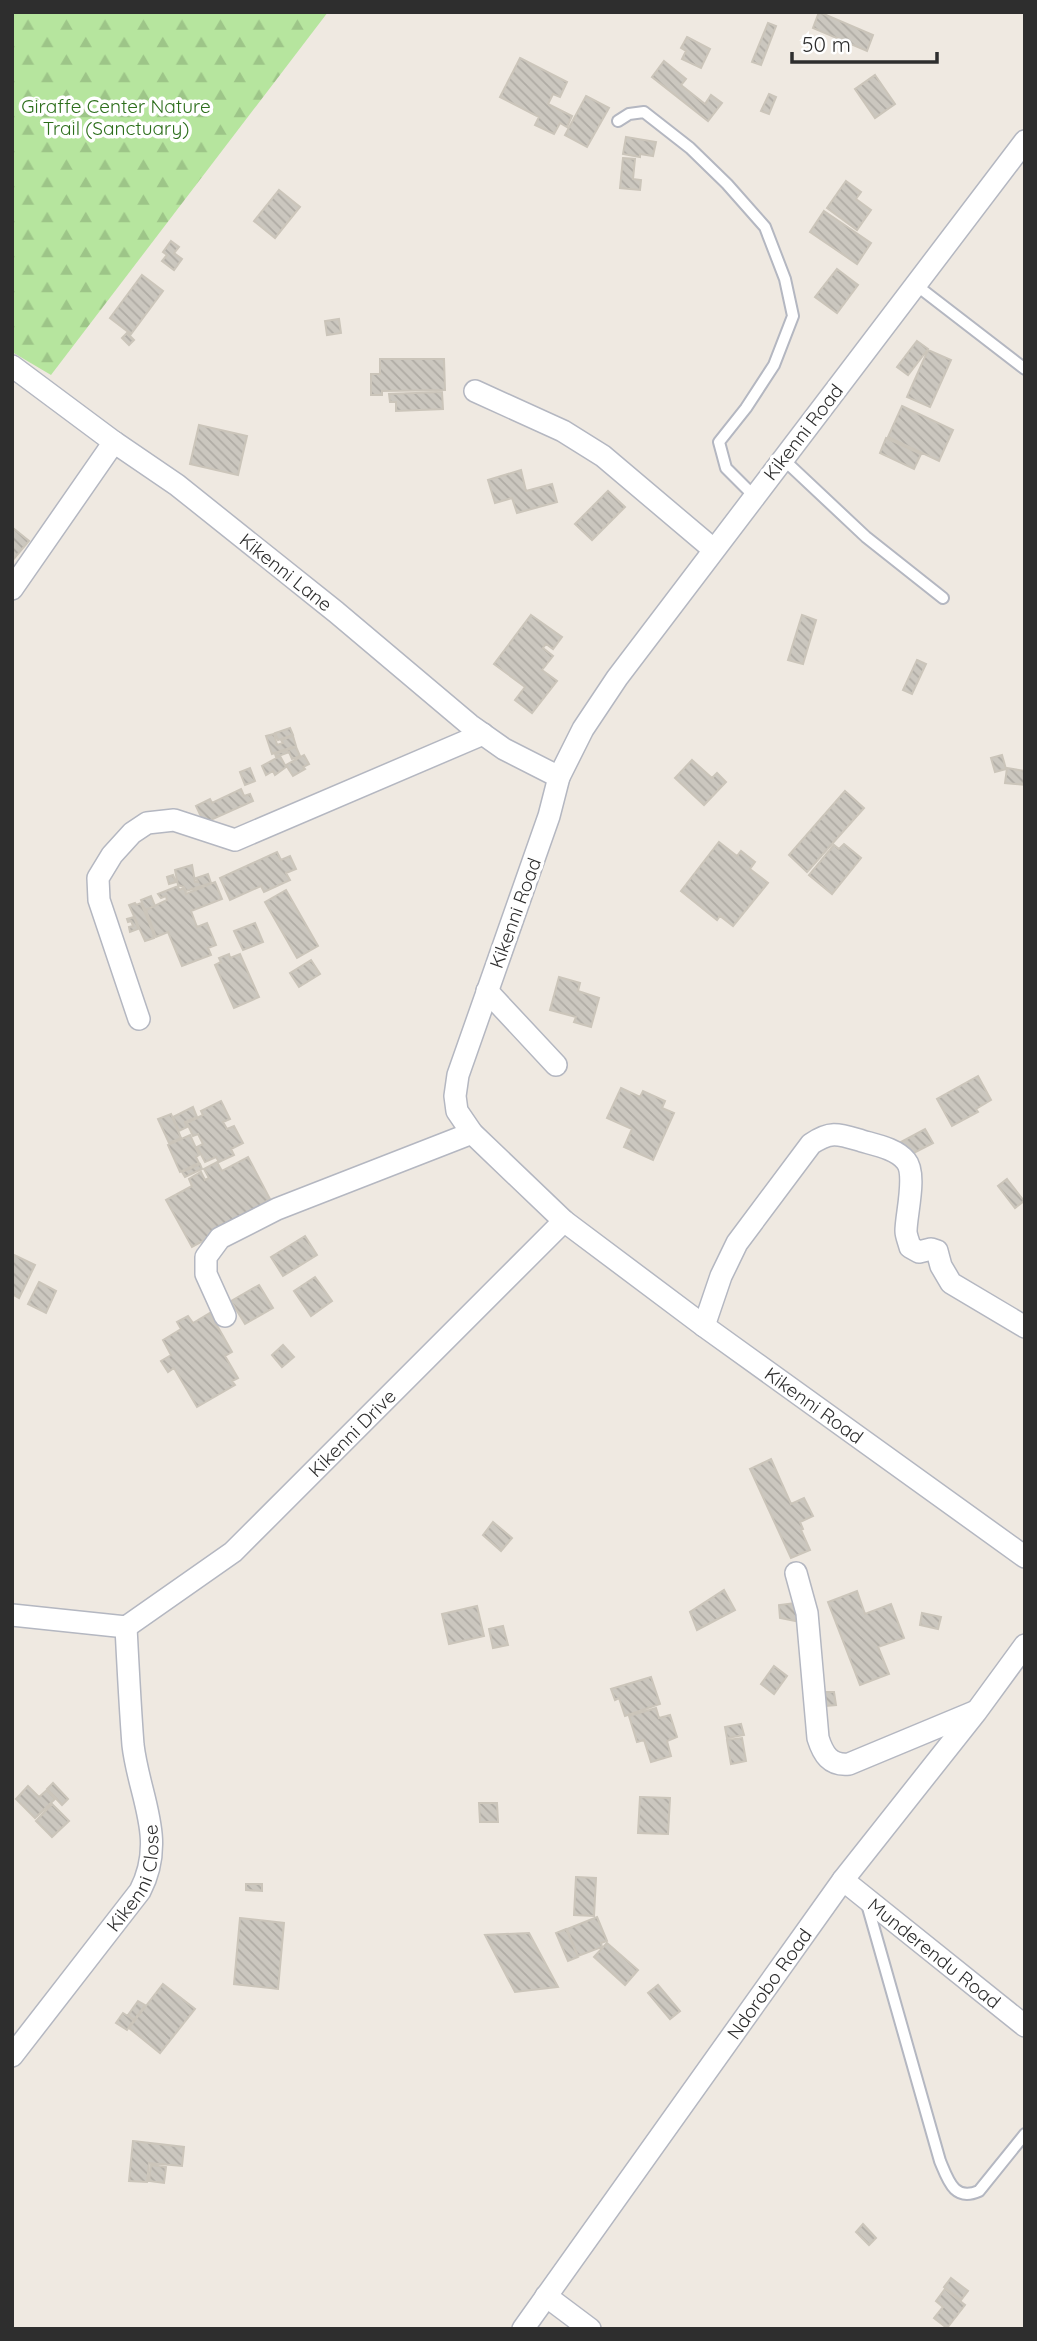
<svg xmlns="http://www.w3.org/2000/svg" width="1037" height="2341" font-family="Quicksand,sans-serif">
<defs>
<pattern id="forest-firs" width="22" height="20" patternUnits="userSpaceOnUse" patternTransform="scale(1.75)"><rect width="22" height="20" fill="#b6e59e"/><path d="M5 1l3.5 6h-7zM16 11l3.5 6h-7z" fill="#9dc588"/></pattern>
<pattern id="building-back-hatch" width="6" height="6" patternUnits="userSpaceOnUse" patternTransform="scale(1.75)"><rect width="6" height="6" fill="#cbc7bf"/><path d="M-1 5l2 2M0 0l6 6M5-1l2 2" fill="none" stroke="#afaba4"/></pattern>
</defs>
<rect width="100%" height="100%" fill="#efe9e1"/>
<path fill="url(#forest-firs)" d="M12,12H328L51,375L12,352Z"/>
<path fill="url(#building-back-hatch)" stroke="#cbc5ba" stroke-width="2" d="M819,12L873,35L867,51L813,28Z
M768,23L776,26L761,65L752,62Z
M687,37L710,49L701,68L682,59L686,51L681,48Z
M520,58L567,82L560,97L553,94L548,104L572,116L567,127L560,123L554,134L535,125L539,117L500,97Z
M664,61L686,79L681,85L705,104L711,95L722,103L708,121L652,77Z
M875,75L895,104L875,118L855,89Z
M769,94L776,97L769,114L761,111Z
M586,96L609,108L587,147L565,135Z
M626,137L656,142L653,156L640,154V157L623,154Z
M623,158L635,159L633,179L641,180L640,190L620,188Z
M846,181L861,192L856,199L871,210L857,230L827,208Z
M279,190L300,207L275,238L254,221Z
M824,211L871,243L857,264L810,232Z
M171,241L179,247L174,253L182,259L174,270L162,261L167,255L163,252Z
M837,269L858,285L837,313L815,297Z
M142,275L163,291L131,334L110,318Z
M339,319L341,333L327,335L325,321Z
M127,333L134,340L129,345L122,338Z
M917,341L928,349L908,375L897,367Z
M928,350L951,360L930,407L907,397Z
M380,359H444L445,390L382,391V395H371V374H380Z
M442,392L443,409L396,411V402H390L389,394Z
M902,406L953,430L939,461L888,437Z
M199,425L247,436L238,475L190,464Z
M886,438L921,454L914,469L880,453Z
M521,470L526,491L552,484L557,502L517,513L512,498L495,503L488,480Z
M608,491L625,507L592,540L575,524Z
M13,528L29,541L12,561V529Z
M531,615L562,637L553,649L546,644L543,648L553,656L542,670L557,681L532,713L515,700L525,687L494,664Z
M802,615L816,620L803,664L788,660Z
M917,660L926,664L912,694L903,690Z
M290,728L293,735L278,740L275,733Z
M274,734L277,745L283,743L281,740L293,736L296,746L272,754L266,736Z
M296,747L300,756L292,759L289,752L276,757L275,754Z
M304,755L309,764L303,767L305,769L293,776L286,765Z
M1002,755L1006,769L995,772L991,758Z
M280,756L286,767L275,775L273,771L266,775L262,766Z
M692,760L712,778L717,773L726,782L704,805L675,778Z
M250,768L255,781L245,785L240,772Z
M1007,768L1025,771V785L1005,783Z
M241,789L244,796L250,794L253,801L204,823L196,806L210,799L212,803Z
M845,791L864,808L807,872L789,855Z
M719,842L737,856L741,851L755,862L750,869L768,883L733,926L720,916L717,920L681,891Z
M844,844L861,858L832,894L809,875L834,845L839,849Z
M277,852L281,860L290,856L296,869L286,873L290,880L264,892L261,886L230,900L220,878Z
M192,865L195,882H198L196,878L208,874L211,883L186,891L184,887L178,885L175,870Z
M173,875L176,882L169,884L167,877Z
M215,882L222,899L191,911L197,927L207,923L216,945L208,948L211,955L182,966L168,932L156,937L146,910L167,900L166,896L161,898L158,894L178,886L179,890L184,888L186,894Z
M286,890L318,946L297,958L265,902Z
M151,896L155,906L145,910L141,900Z
M135,903L136,905L141,903L153,933L154,938L145,941L129,905Z
M134,917L138,929L130,932L129,927L133,926L131,921L128,922L127,919Z
M255,923L263,942L243,950L234,931Z
M229,954L230,958L240,954L259,997L234,1008L215,965L221,962L219,958Z
M311,960L320,974L299,987L290,973Z
M559,977L580,983L578,991L599,998L591,1027L574,1022L576,1017L550,1010Z
M978,1076L991,1100L976,1109L978,1112L952,1126L937,1099Z
M621,1088L640,1097L643,1091L665,1101L662,1108L674,1113L653,1160L624,1147L632,1129L607,1118Z
M221,1101L230,1119L223,1122L227,1129L234,1126L243,1143L231,1149L234,1155L219,1162L216,1157L205,1162L197,1147L203,1144L198,1134L193,1136L187,1123L203,1115L201,1111Z
M193,1107L197,1117L185,1122L187,1127L179,1131L173,1117Z
M171,1114L181,1138L169,1143L158,1119Z
M925,1129L933,1143L908,1156L901,1142Z
M190,1135L199,1155L196,1157L199,1163L180,1172L168,1145Z
M248,1157L270,1199L263,1203L266,1207L192,1247L166,1200L192,1186L189,1179L201,1172L205,1180L209,1178L204,1169L217,1162L222,1171Z
M200,1164L202,1169L185,1177L182,1172Z
M1007,1179L1024,1201L1015,1208L998,1186Z
M305,1236L317,1255L283,1276L271,1257Z
M12,1254L35,1265L19,1298L12,1294Z
M315,1277L332,1301L311,1316L294,1291Z
M39,1282L56,1291L46,1313L28,1304Z
M259,1285L273,1308L245,1324L231,1301Z
M210,1313L232,1352L225,1356L238,1378L232,1381L235,1385L197,1407L174,1368L168,1372L161,1361L171,1355L163,1340L181,1329L177,1322L188,1316L193,1323Z
M283,1345L294,1357L282,1367L272,1355Z
M771,1459L791,1504L804,1498L813,1516L800,1522L803,1529L801,1530L810,1550L791,1558L750,1469Z
M493,1522L512,1538L501,1551L483,1535Z
M724,1590L735,1610L697,1630L690,1612Z
M857,1591L865,1614L891,1604L904,1638L878,1647L889,1674L860,1685L828,1602Z
M795,1603L800,1622L780,1618L779,1605Z
M477,1606L484,1636L449,1644L442,1614Z
M922,1613L941,1617L938,1629L920,1625Z
M503,1626L508,1645L493,1648L489,1629Z
M774,1666L787,1676L774,1694L761,1684Z
M651,1677L660,1704L625,1716L619,1698L615,1700L611,1689Z
M825,1692H834L836,1705L826,1706Z
M656,1708L659,1718L670,1715L677,1737L667,1741L671,1756L651,1762L644,1740L637,1742L629,1716Z
M741,1724L744,1735L727,1738L725,1727Z
M742,1738L746,1761L731,1764L727,1740Z
M53,1783L68,1799L62,1805L47,1789Z
M28,1786L39,1797L47,1790L55,1799L35,1818L16,1799Z
M640,1797L670,1798L668,1834L638,1833Z
M479,1803H497L498,1822H480Z
M52,1804L69,1821L52,1837L36,1821Z
M576,1877L596,1878L594,1916L574,1915Z
M246,1884H262V1891L246,1890Z
M597,1917L607,1941L601,1943L602,1947L578,1956L567,1929Z
M240,1918L284,1923L278,1989L234,1984Z
M566,1929L578,1957L568,1961L556,1933Z
M529,1933L558,1987L515,1992L485,1935Z
M607,1943L638,1970L625,1985L594,1957Z
M163,1984L195,2009L160,2053L129,2028Z
M658,1985L680,2011L670,2019L648,1993Z
M138,2001L145,2005L134,2020L128,2015Z
M123,2013L134,2020L127,2030L116,2023Z
M133,2141L184,2147L182,2166L149,2163L147,2182L129,2181Z
M151,2165L166,2167L164,2183L149,2181Z
M863,2224L876,2238L869,2245L856,2232Z
M951,2278L968,2291L961,2300L944,2287Z
M945,2289L965,2305L947,2328L934,2318L943,2307L936,2301Z"/>
<g fill="none" stroke-linecap="round" stroke-linejoin="round">
<g stroke="#b4b7c1" stroke-width="14">
<path id="service" d="M618,121L629,114L644,112L690,148L727,184L765,227L785,279L793,316L774,365L746,408L719,442L726,468L754,496
M916,285L1025,369
M783,459L866,537L943,598
M867,1904L940,2161C948,2180 954,2202 979,2191L1025,2134"/>
</g>
<g stroke="#b4b7c1" stroke-width="24">
<g id="minor">
<path id="s1" d="M1025,141L617,678L583,729L559,777L549,816L458,1075L455,1096L457,1111L472,1133L564,1221L704,1326L1025,1557"/>
<path id="s2" d="M12,366L114,442L177,485L336,612L470,725L504,749L559,777"/>
<path d="M475,391L563,431L603,456L713,549"/>
<path d="M12,589L114,442"/>
<path d="M487,991L556,1065"/>
<path d="M139,1019L99,900L98,878L112,855L132,833L147,823L174,820L235,840L483,734"/>
<path d="M225,1316L206,1274V1257L220,1238L277,1209L472,1133"/>
<path d="M704,1326L721,1276L737,1243L811,1144C831,1130 839,1134 862,1141C876,1145 897,1149 906,1161C917,1174 906,1215 906,1231C906,1236 909,1242 910,1247L919,1252L931,1249L937,1251L941,1266L951,1283L1025,1327"/>
<path d="M796,1573L807,1613L818,1738C823,1754 830,1766 849,1764L974,1712"/>
<path d="M12,1615L126,1627"/>
<path id="s3" d="M126,1627L233,1552L564,1221"/>
<path id="s4" d="M843,1880L1025,2026"/>
<path id="s5" d="M12,2056L140,1891C167,1839 139,1797 133,1745C130,1706 128,1666 126,1627"/>
<path d="M546,2296L590,2329"/>
<path id="s6" d="M523,2329L843,1880L976,1712L1025,1645"/>
</g>
</g>
<use href="#service" stroke="#fff" stroke-width="10"/>
<use href="#minor" stroke="#fff" stroke-width="21"/>
</g>
<g text-anchor="middle" dominant-baseline="central" stroke-width="7" stroke-linejoin="round" paint-order="stroke">
<g font-size="19" fill="#2c6e1b" stroke="#fff">
<text x="116" y="106">Giraffe Center Nature<tspan x="116" dy="22">Trail (Sanctuary)</tspan></text>
</g>
<g font-size="19" fill="#2e2e2e" stroke="#fff">
<text transform="translate(803 432) rotate(-52)">Kikenni Road</text>
<text stroke="none"><textPath href="#s2" startOffset="343">Kikenni Lane</textPath></text>
<text transform="translate(515 913) rotate(-70)">Kikenni Road</text>
<text stroke="none"><textPath href="#s1" startOffset="1605">Kikenni Road</textPath></text>
<text stroke="none"><textPath href="#s3" startOffset="299">Kikenni Drive</textPath></text>
<text stroke="none"><textPath href="#s5" startOffset="219">Kikenni Close</textPath></text>
<text stroke="none"><textPath href="#s4" startOffset="117">Munderendu Road</textPath></text>
<text stroke="none"><textPath href="#s6" startOffset="424">Ndorobo Road</textPath></text>
</g>
</g>
<rect width="1037" height="2341" fill="none" stroke="#2e2e2e" stroke-width="28"/>
<path d="M792 52v10h145v-10" fill="none" stroke="#2e2e2e" stroke-width="3.5"/>
<text x="802" y="52" font-size="21" fill="#2e2e2e" stroke="#ffffff" stroke-width="5" paint-order="stroke">50 m</text>
</svg>
